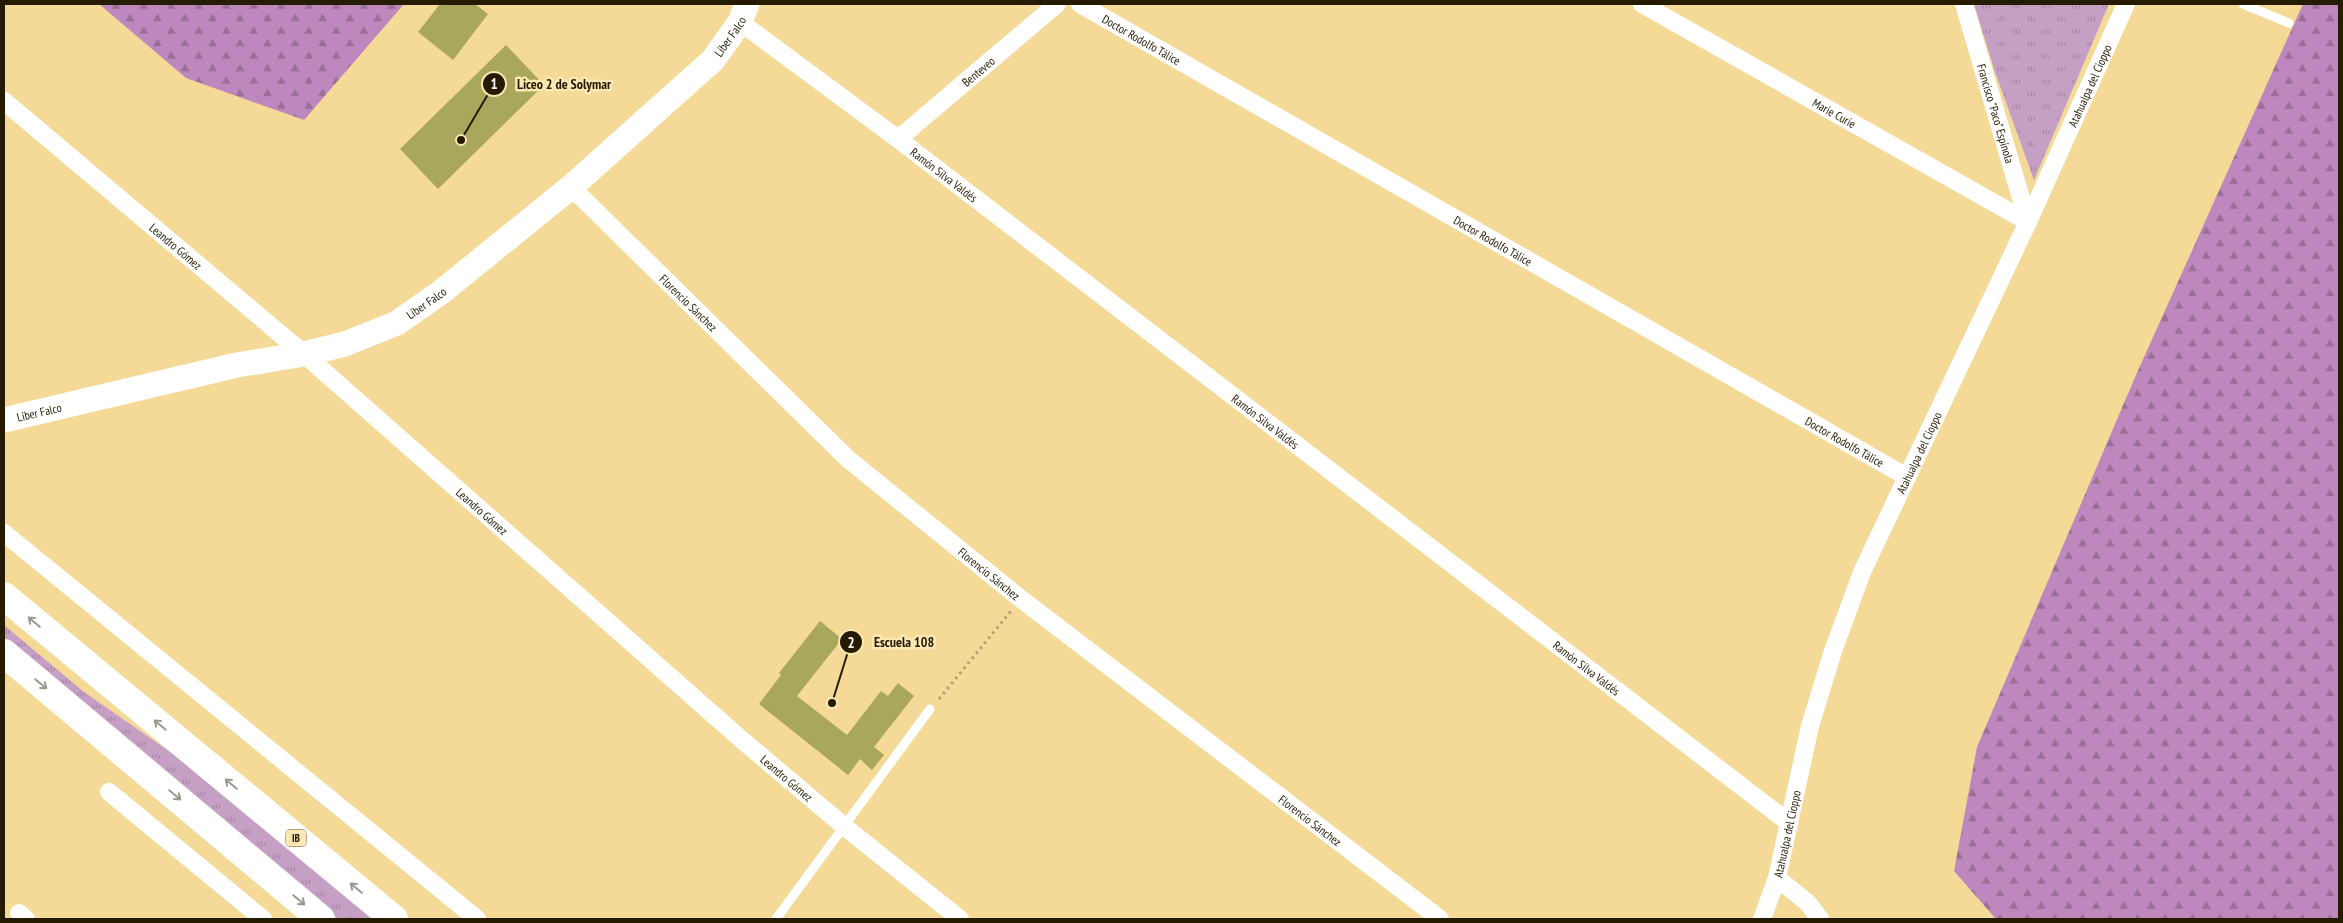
<svg xmlns="http://www.w3.org/2000/svg" width="2343" height="923" font-family="'PT Sans Narrow',sans-serif">
<defs>
<pattern id="grass-tufts" width="24" height="20" patternUnits="userSpaceOnUse" patternTransform="scale(1.25)"><rect width="24" height="20" fill="#c69fc5"/><path d="M3 7l-1-3M5 7V3M7 7l1-3M15 17l-1-3M17 17v-4M19 17l1-3" fill="none" stroke="#aa88a7"/></pattern>
<pattern id="forest-firs" width="22" height="20" patternUnits="userSpaceOnUse" patternTransform="scale(1.25)"><rect width="22" height="20" fill="#be87bd"/><path d="M5 1l3.5 6h-7zM16 11l3.5 6h-7z" fill="#9a6e97"/></pattern>
</defs>
<rect width="100%" height="100%" fill="#f5d997"/>
<path fill="url(#grass-tufts)" d="M1974,4H2109L2034,180L1995,72Z
M4,625L84,692L199,772L374,919H338L4,641Z"/>
<path fill="url(#forest-firs)" d="M99,4H404L304,120L186,78Z
M2303,4H2339V919H1996L1954,871L1977,747L2136,375Z"/>
<path fill="#a9a75b" d="M440,4H475L488,14L453,60L418,32Z
M506,45L544,85L438,189L400,149Z
M820,621L842,639L797,696L847,735L881,691L888,696L898,683L914,696L874,747L884,755L872,770L860,759L848,775L759,704L781,675L779,673Z"/>
<g fill="none" stroke-linecap="round" stroke-linejoin="round">
<path stroke="#b69f69" stroke-width="3" stroke-dasharray="2.5 4" stroke-linecap="butt" d="M939,699L1011,611"/>
<path stroke="#fff" stroke-width="9" d="M2243,4L2289,23
M776,919L930,709"/>
<g stroke="#fff" stroke-width="18">
<path id="s1" d="M1080,4L1907,477"/>
<path id="s2" d="M1642,4L2028,222"/>
<path id="s3" d="M1964,4L2028,222"/>
<path id="s4" d="M740,22L898,139L1788,822"/>
<path id="s5" d="M4,101L304,354L742,740L845,827L960,919"/>
<path id="s6" d="M898,139L1057,4"/>
<path id="s7" d="M571,187L848,459L1021,599L1440,919"/>
<path d="M4,533L477,919"/>
<path d="M109,792L263,919"/>
<path d="M1777,878L1808,903L1820,919"/>
<path d="M19,913L26,919"/>
<path id="s8" d="M1762,919L1777,878L1810,726L1833,651L1862,572L2028,222L2126,4"/>
</g>
<path stroke="#fff" stroke-width="25" id="s9" d="M4,420L237,365L304,354L345,344L397,323L440,293L571,187L713,60L740,22L747,4"/>
<path stroke="#fff" stroke-width="28" d="M4,596L394,919
M4,653L321,919"/>
</g>
<defs><path id="oneway-shaft" d="M-6 0H5M1.5-3L5.5 0L1.5 3" fill="none" stroke-width="1.6" stroke-linecap="round" stroke-linejoin="round" transform="scale(1.25)"/></defs>
<g stroke="#9d988d">
<use href="#oneway-shaft" transform="translate(34 622) rotate(-140)"/>
<use href="#oneway-shaft" transform="translate(41 684) rotate(39)"/>
<use href="#oneway-shaft" transform="translate(160 725) rotate(-140)"/>
<use href="#oneway-shaft" transform="translate(231 784) rotate(-140)"/>
<use href="#oneway-shaft" transform="translate(175 795) rotate(40)"/>
<use href="#oneway-shaft" transform="translate(356 888) rotate(-140)"/>
<use href="#oneway-shaft" transform="translate(299 900) rotate(40)"/>
</g>
<g text-anchor="middle" dominant-baseline="central" stroke-width="5" stroke-linejoin="round" paint-order="stroke">
<rect fill="#fde7b3" stroke="#665836" stroke-width="1" x="286" y="829.5" width="20" height="17" rx="4"/>
<g font-size="11" font-weight="bold" fill="#251b01">
<text x="296" y="838">IB</text>
</g>
<g font-size="12" fill="#251b01" stroke="#fde7b3">
<text stroke="none"><textPath href="#s9" startOffset="846">Líber Falco</textPath></text>
<text stroke="none"><textPath href="#s1" startOffset="71">Doctor Rodolfo Tálice</textPath></text>
<text stroke="none"><textPath href="#s6" startOffset="105">Benteveo</textPath></text>
<text stroke="none"><textPath href="#s8" startOffset="899">Atahualpa del Cioppo</textPath></text>
<text stroke="none"><textPath href="#s2" startOffset="221">Marie Curie</textPath></text>
<text stroke="none"><textPath href="#s3" startOffset="114">Francisco "Paco" Espínola</textPath></text>
<text stroke="none"><textPath href="#s4" startOffset="255">Ramón Silva Valdés</textPath></text>
<text stroke="none"><textPath href="#s1" startOffset="476">Doctor Rodolfo Tálice</textPath></text>
<text stroke="none"><textPath href="#s5" startOffset="225">Leandro Gómez</textPath></text>
<text stroke="none"><textPath href="#s9" startOffset="441">Líber Falco</textPath></text>
<text stroke="none"><textPath href="#s7" startOffset="165">Florencio Sánchez</textPath></text>
<text stroke="none"><textPath href="#s9" startOffset="36">Líber Falco</textPath></text>
<text stroke="none"><textPath href="#s4" startOffset="660">Ramón Silva Valdés</textPath></text>
<text stroke="none"><textPath href="#s1" startOffset="881">Doctor Rodolfo Tálice</textPath></text>
<text stroke="none"><textPath href="#s8" startOffset="494">Atahualpa del Cioppo</textPath></text>
<text stroke="none"><textPath href="#s5" startOffset="630">Leandro Gómez</textPath></text>
<text stroke="none"><textPath href="#s7" startOffset="570">Florencio Sánchez</textPath></text>
<text stroke="none"><textPath href="#s4" startOffset="1065">Ramón Silva Valdés</textPath></text>
<text stroke="none"><textPath href="#s5" startOffset="1035">Leandro Gómez</textPath></text>
<text stroke="none"><textPath href="#s7" startOffset="975">Florencio Sánchez</textPath></text>
<text stroke="none"><textPath href="#s8" startOffset="89">Atahualpa del Cioppo</textPath></text>
</g>
</g>
<path fill="none" stroke="#251b01" stroke-width="2" d="M461 140L494 84M832 703L851 642"/>
<g fill="#251b01" stroke="#fde7b3" stroke-width="2">
<circle cx="461" cy="140" r="5"/>
<circle cx="832" cy="703" r="5"/>
<circle cx="494" cy="84" r="12"/>
<circle cx="851" cy="642" r="12"/>
</g>
<g font-size="15" text-anchor="middle" font-weight="bold" fill="#fff">
<text x="494" y="89">1</text>
<text x="851" y="648">2</text>
</g>
<g font-size="14" text-anchor="middle" font-weight="bold" fill="#251b01" stroke="#fde7b3" stroke-width="5" stroke-linejoin="round" paint-order="stroke">
<text x="564" y="89">Liceo 2 de Solymar</text>
<text x="904" y="647">Escuela 108</text>
</g>
<rect width="2343" height="923" fill="none" stroke="#251b01" stroke-width="10"/>
</svg>
